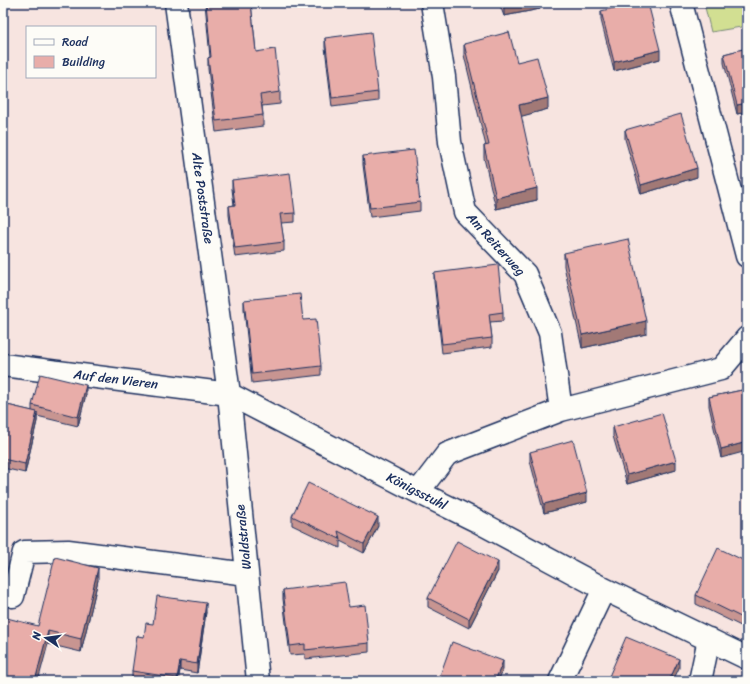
<svg xmlns="http://www.w3.org/2000/svg" width="750" height="684" font-family="Sriracha,sans-serif">
<rect width="100%" height="100%" fill="#f7e4e0"/>
<filter id="ink" filterUnits="userSpaceOnUse"><feTurbulence type="fractalNoise" baseFrequency=".025" numOctaves="2"/><feDisplacementMap in="SourceGraphic" scale="8" xChannelSelector="R" yChannelSelector="G"/><feConvolveMatrix kernelMatrix="1 2 1 2 8 2 1 2 1" color-interpolation-filters="sRGB"/></filter>
<g filter="url(#ink)">
<path fill="#d2df92" stroke="#768778" d="M704,3H747V26L711,32Z"/>
<g fill="none" stroke-linecap="round" stroke-linejoin="round">
<g stroke="#1b2f5e" stroke-width="25">
<path id="minor" d="M176,3L229,394L258,681
M432,3L444,77L450,142L465,212L525,274L550,333L561,410
M681,3L747,256
M3,365L229,394L418,492L477,521L604,589L747,658
M418,492L447,454L561,410L721,369L747,338
M13,596L24,552L68,551L247,574
M560,681L604,589
M700,681L709,639"/>
</g>
<use href="#minor" stroke="#fdfcf7" stroke-width="22"/>
</g>
<path fill="#c89591" stroke="#1b2f5e" d="M205,3H251L256,52L280,92V104L262,106L263,115V126L216,132L208,69V58L210,57Z
M499,3H540V9L504,16Z
M601,11L660,59L614,71L601,20Z
M325,38L378,92V101L332,107L325,47Z
M464,44L517,62L548,109L521,116L537,200L496,209L484,158V146H486L464,55Z
M747,48V113V112L737,114L724,63V54Z
M625,130L697,177L641,194L625,139Z
M363,156L420,202V211L370,217L363,165Z
M232,180L295,213V222L281,223L284,242V251L235,257L229,215V206L234,205L232,189Z
M564,253L646,334L582,348L564,266Z
M434,273L503,312V321L490,322L492,338V347L442,353L434,282Z
M244,300L321,366V375L252,383L244,309Z
M747,389L721,458L709,406V397Z
M86,394L78,426L37,416V421L25,473L3,468V404L32,411V405Z
M613,427L676,470L627,484L613,436Z
M530,452L587,502L544,513L530,461Z
M292,516L378,526L364,553L340,541V548L292,525Z
M747,562V629L696,604V595Z
M498,571L469,628L428,607V598Z
M98,580L81,652L48,644L38,626Z
M283,590L349,607L369,643V652L305,659V654L290,655L283,599Z
M206,612L197,673L180,670L178,681L132,680V671L144,637L153,624Z"/>
<path fill="#a27976" stroke="#1b2f5e" d="M507,3H540V9L504,16V4Z
M660,50V59L614,71V62Z
M548,98V109L519,117V105Z
M747,103V112L737,114V105Z
M697,168V177L641,194V185Z
M537,188V200L496,209V198Z
M646,321V334L582,348V335Z
M86,385V394L78,426V417Z
M37,412V421L25,473V464Z
M747,442V451L721,458V449Z
M676,461V470L627,484V475Z
M587,493V502L544,513V504Z
M378,517V526L364,553V544Z
M498,562V571L469,628V619Z
M98,568V580L81,652V639Z
M206,603V612L197,673V664Z
M48,631V644L38,681H35Z
M679,659V668L673,681H669Z
M180,661V670L178,681H177Z
M503,661V670L498,681H495Z"/>
<path fill="#e8ada9" stroke="#1b2f5e" d="M206,3H251L256,52L275,49L280,92L260,95L263,115L216,121L208,58L211,57Z
M634,3H648L660,50L614,62L601,11Z
M371,32L378,92L332,98L325,38Z
M509,32L517,62L537,57L548,98L519,105L537,188L496,198L484,146L489,145L464,44Z
M747,48V104V103L737,105L724,54Z
M681,114L697,168L641,185L625,130Z
M414,150L420,202L370,208L363,156Z
M290,173L295,213L280,214L284,242L235,248L229,206L235,205L232,180Z
M628,239L646,321L582,335L564,253Z
M498,265L503,312L489,314L492,338L442,344L434,273Z
M300,294L303,320L316,319L321,366L252,374L244,300Z
M40,374L86,385L78,417L32,405Z
M747,389V442L721,449L709,397Z
M3,404L37,412L25,464L3,459Z
M662,413L676,461L627,475L613,427Z
M573,440L587,493L544,504L530,452Z
M308,483L378,517L364,544L338,531L340,539L292,516Z
M457,541L498,562L469,619L428,598Z
M718,548L747,562V620L696,595Z
M55,557L98,568L81,639L48,631L35,681H3V617L38,626Z
M345,582L349,607L365,605L369,643L305,650V644L290,646L283,590Z
M157,596L206,603L197,664L180,661L177,678L132,671L137,636L144,637L146,623L153,624Z
M626,637L679,659L669,681H607Z
M452,642L503,661L495,681H438Z"/>
</g>
<g text-anchor="middle" dominant-baseline="central" stroke-width="3" stroke-linejoin="round" paint-order="stroke">
<g font-size="13" fill="#1b2f5e" stroke="#fdfcf7">
<text transform="translate(203 198) rotate(82)">Alte Poststraße</text>
<text transform="translate(496 244) rotate(48)">Am Reiterweg</text>
<text transform="translate(116 379) rotate(7)">Auf den Vieren</text>
<text transform="translate(417 491) rotate(27)">Königsstuhl</text>
<text transform="translate(243 537) rotate(-96)">Waldstraße</text>
</g>
</g>
<rect width="750" height="684" fill="none" stroke="#fdfcf7" stroke-width="16"/>
<rect x="8" y="8" width="734" height="668" fill="none" stroke="#1b2f5e" stroke-width="1.5" filter="url(#ink)"/>
<rect x="26" y="26" width="130" height="52" fill="#fdfcf7" stroke="#a3aaba"/>
<rect x="34" y="39" width="20" height="6" fill="#fdfcf7" stroke="#a3aaba"/>
<text x="62" y="46" font-size="12" fill="#1b2f5e">Road</text>
<rect x="34" y="56" width="20" height="12" fill="#e8ada9" stroke="#a3aaba"/>
<text x="62" y="66" font-size="12" fill="#1b2f5e">Building</text>
<g transform="translate(46 638) rotate(283)" stroke="#fdfcf7" stroke-width="3" paint-order="stroke">
<path d="M0-3L7 15L0 10L-7 15Z" fill="#1b2f5e"/>
<text y="-6" font-size="11" font-weight="bold" text-anchor="middle" fill="#1b2f5e">N</text>
</g>
</svg>
